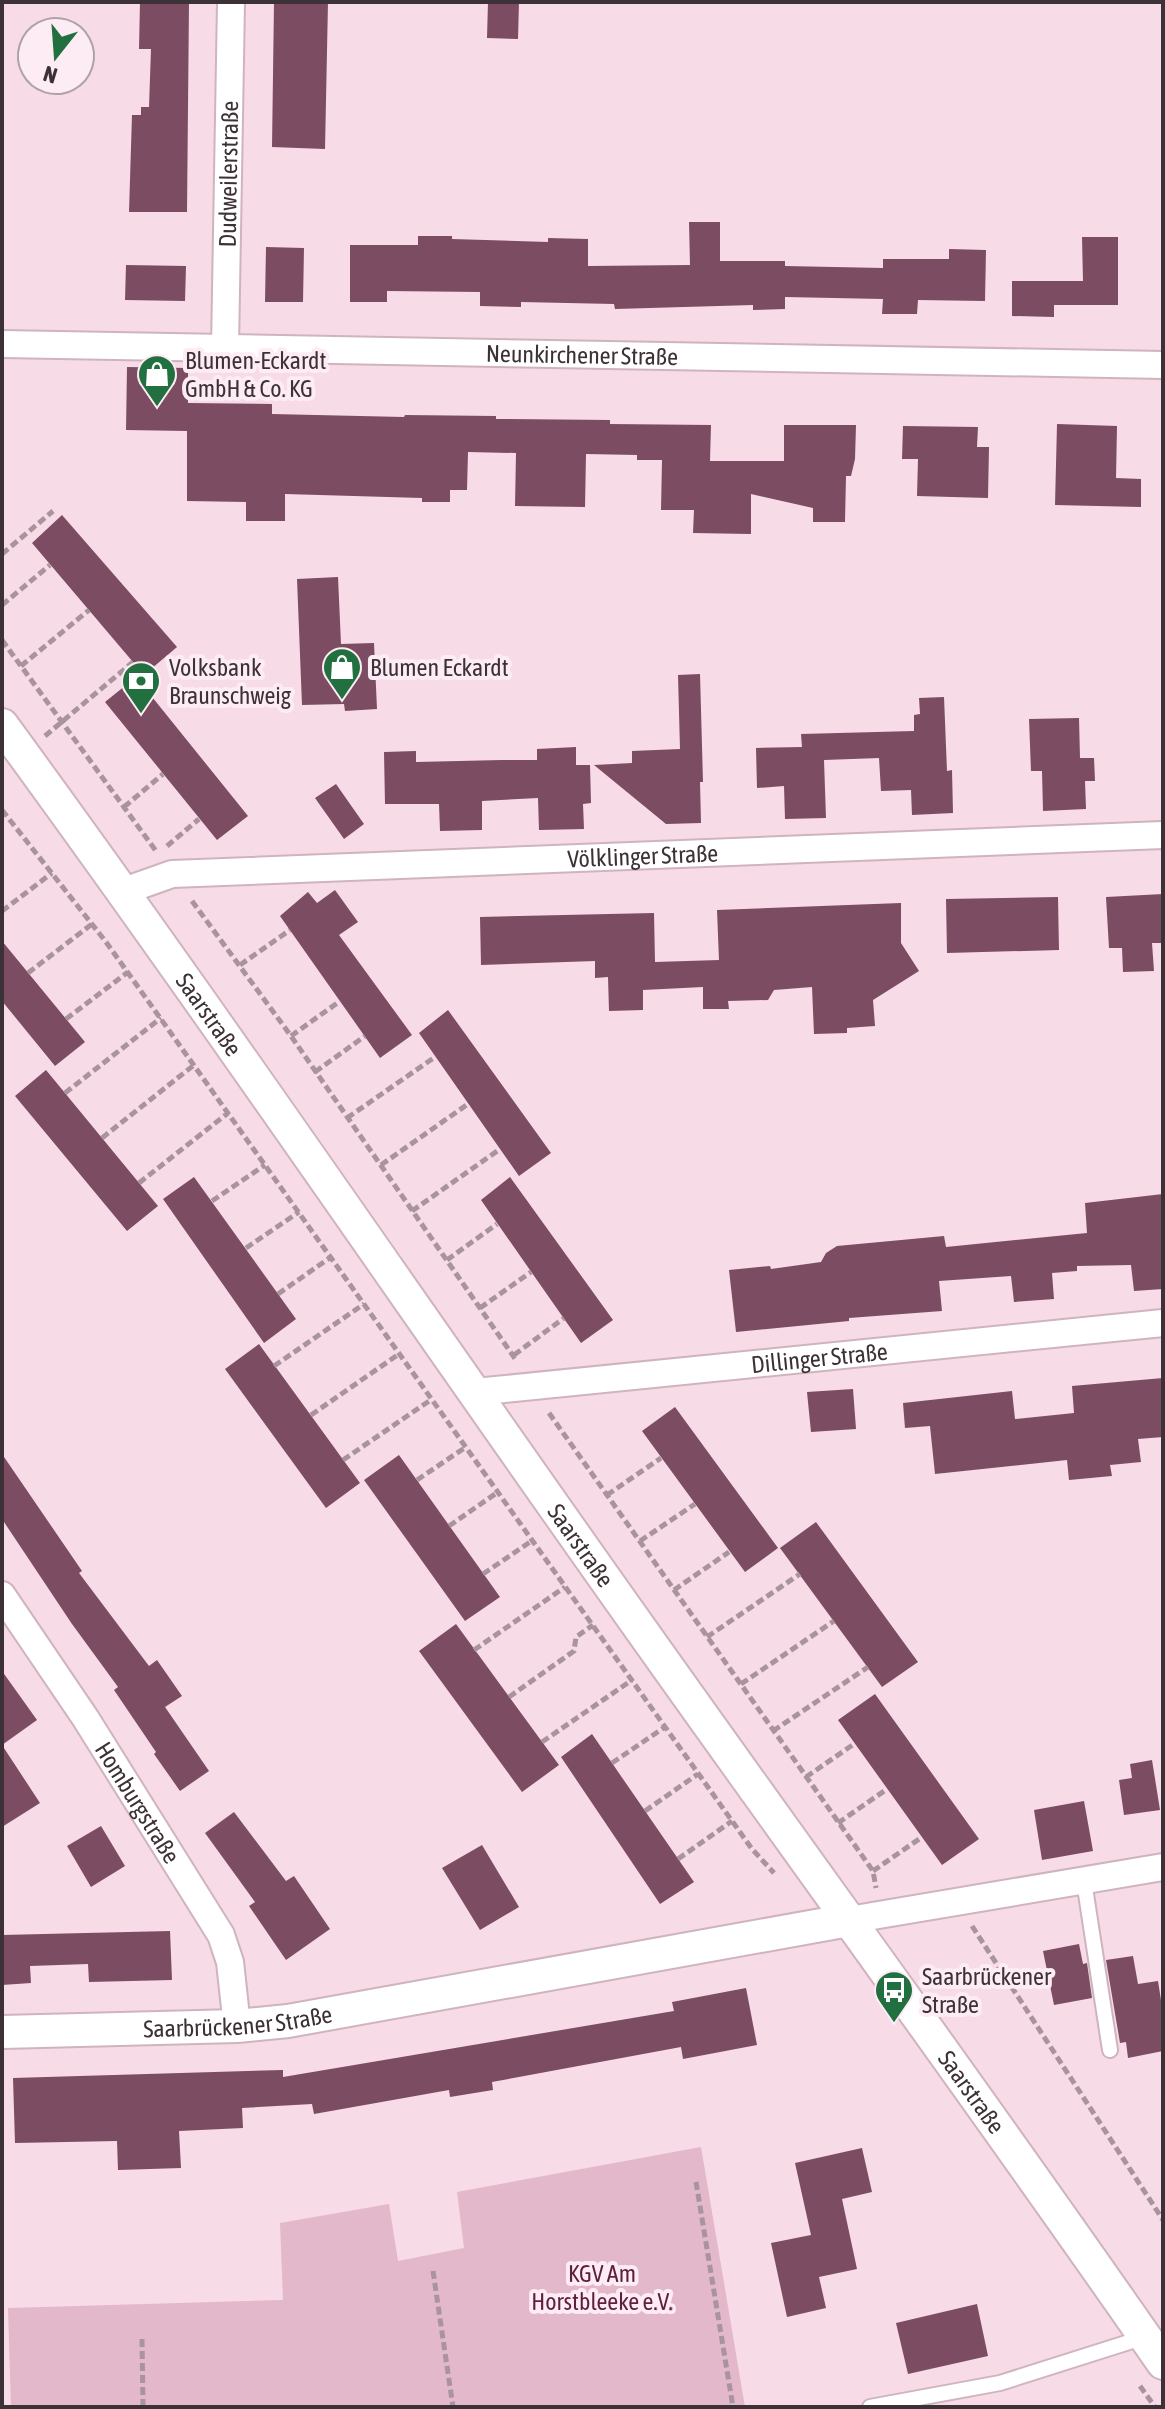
<svg xmlns="http://www.w3.org/2000/svg" width="1165" height="2409" font-family="'Asap Condensed',sans-serif">
<rect width="100%" height="100%" fill="#f7dbe6"/>
<path fill="#e3b8ca" d="M701,2147L745,2407H11L8,2308L283,2300L280,2223L389,2204L398,2261L464,2248L457,2192Z"/>
<path fill="#7c4c62" d="M140,2H189L187,212H129L132,115H141V107H149L151,49H139Z
M274,2H328L325,149L272,147Z
M488,2H519L518,39L487,38Z
M689,222H720V261H785V266L883,268V259H949V249L986,250L985,301L918,300L917,314H882L883,299L785,297V309L753,310V305L615,309L614,304L521,302V307L480,306V292L387,291V302H350V245H418V236H452V239L548,242V238L588,239V266L690,265Z
M1082,237H1118V305H1054V317L1012,316V281H1083Z
M266,247L304,248L303,302H265Z
M126,265L186,266L185,301L125,300Z
M127,367L188,368V403L272,404V414L404,417L405,415L496,416V419L610,420V424L711,425L710,461H784V425H856L855,459L851,476H846L845,522H813V508L751,494V534L693,533L694,510H661L662,460H637V455L586,454L585,507L515,506L516,453L468,452L467,490H450V502H422V498L285,494V521H246V502L187,501V431L126,430Z
M1057,424L1117,426L1116,478L1141,479V507L1055,505Z
M903,426L978,427L977,447H989L988,498L917,496L918,459H902Z
M62,515L177,647L144,675L32,543Z
M338,577L341,644L374,643L377,709L345,711L344,704L302,705L297,579Z
M700,674L703,782H700L701,823L666,824L594,765L632,763V751L680,749L678,675Z
M136,677L248,816L217,840L105,702Z
M944,697L947,771L952,770L953,813L912,815L911,790L881,791L879,758L824,760L826,818L785,819L784,786L757,788L756,748L802,747L801,734L914,731V715L920,714L919,698Z
M1079,718L1080,758H1094L1095,781H1085L1086,809L1043,811L1042,771H1031L1029,719Z
M576,747V765H590L591,803L583,804L584,829L539,830L538,798L482,801V830L440,831L439,804H385L384,752L416,751V762L502,760H537V749Z
M336,784L364,824L344,839L315,798Z
M335,890L358,922L339,935L412,1035L380,1058L280,916L308,892L317,903Z
M1163,894V943H1152L1154,971L1123,972L1122,948H1109L1106,897Z
M1058,897L1059,950L947,953L946,899Z
M901,903V943L919,971L873,1000L875,1026L847,1028V1033L814,1034L812,987L774,990L768,1000L728,1001L729,1009H703V987L643,990V1010L609,1011L608,977L595,978V961L481,965L480,917L654,913L655,962L719,960L717,910Z
M2,941L85,1042L55,1066L2,1001Z
M448,1010L551,1153L519,1176L419,1033Z
M46,1070L158,1206L127,1231L15,1096Z
M194,1177L296,1319L264,1343L163,1199Z
M510,1177L613,1320L581,1343L481,1200Z
M1163,1194V1289L1134,1291L1131,1265L1077,1266V1271L1052,1273L1054,1299L1014,1302L1011,1276L939,1281L942,1311L849,1318V1321L736,1332L729,1270L770,1266L771,1269L821,1262L826,1253L837,1246L944,1236L946,1247L1087,1233L1085,1203Z
M259,1344L360,1483L326,1508L225,1369Z
M1163,1378V1437L1138,1439L1141,1462L1110,1465L1112,1476L1069,1480L1067,1460L935,1474L930,1426L905,1428L903,1403L1012,1391L1015,1419L1074,1413L1072,1386Z
M853,1389L856,1429L811,1432L807,1392Z
M675,1407L778,1548L745,1572L642,1431Z
M2,1454L82,1571L79,1573L149,1666L157,1660L182,1696L165,1707L209,1771L180,1791L154,1754L156,1752L114,1690L118,1687L72,1624L2,1519Z
M399,1455L500,1597L465,1621L364,1480Z
M816,1522L918,1662L882,1687L780,1548Z
M456,1624L559,1765L522,1792L419,1651Z
M2,1671L37,1720L2,1745L40,1803L2,1827Z
M875,1694L979,1839L942,1865L838,1720Z
M592,1734L694,1882L660,1904L561,1757Z
M1152,1760L1160,1810L1124,1815L1119,1780L1132,1778L1130,1764Z
M1084,1801L1093,1851L1042,1860L1034,1810Z
M234,1812L286,1881L294,1876L330,1929L286,1960L249,1906L255,1902L205,1833Z
M101,1826L125,1866L91,1887L67,1846Z
M482,1845L519,1907L480,1930L442,1868Z
M170,1931L172,1980L89,1982L88,1964L30,1966L31,1983L2,1985V1935Z
M1079,1944L1083,1964L1087,1963L1092,1998L1054,2005L1043,1951Z
M1133,1956L1138,1984L1158,1981L1163,2013V2051L1128,2058L1126,2042L1120,2043L1106,1960Z
M746,1988L757,2045L683,2059L681,2047L492,2082L493,2090L450,2097L449,2090L314,2114L312,2104L242,2108L243,2128L179,2131L181,2168L118,2170L117,2141L15,2143L13,2078L283,2070V2077L674,2011L672,2002Z
M862,2148L872,2192L842,2199L857,2269L819,2277L826,2308L787,2317L771,2243L811,2235L795,2163Z
M977,2304L988,2356L908,2374L896,2323Z"/>
<g fill="none" stroke-linecap="round" stroke-linejoin="round">
<g stroke="#cfb4bf" stroke-width="18">
<path id="service" d="M1084,1881L1110,2050
M870,2407L1000,2383L1145,2337"/>
</g>
<g stroke="#cfb4bf" stroke-width="30">
<g id="minor">
<path id="s1" d="M2,344L1163,365"/>
<path id="s2" d="M225,348L231,2"/>
<path id="s3" d="M124,891L172,874L1163,835"/>
<path id="s4" d="M475,1392L1163,1323"/>
<path id="s5" d="M2,1595L86,1719L221,1935L230,1962L237,2026"/>
<path d="M849,1920L1163,1867"/>
</g>
</g>
<g stroke="#cfb4bf" stroke-width="36">
<g id="tertiary">
<path id="s6" d="M2,725C220,1023 428,1330 642,1631C815,1875 993,2117 1163,2363"/>
<path id="s7" d="M2,2032L237,2026L288,2021L849,1920"/>
</g>
</g>
<path stroke="#a9949d" stroke-width="5" stroke-dasharray="8 4" stroke-linecap="butt" d="M2,554L53,511
M2,605L50,565
M2,640L156,851
M21,666L89,610
M45,736L133,662
M124,807L163,774
M2,810L106,942L752,1849L774,1873
M167,846L199,819
M192,901L291,1036L516,1360
M2,911L52,873
M240,965L290,930
M28,973L92,924
M66,1019L128,972
M291,1036L340,1001
M315,1072L365,1036
M65,1093L161,1018
M347,1118L435,1057
M102,1138L194,1065
M381,1165L468,1104
M139,1183L228,1113
M212,1201L265,1165
M412,1211L500,1149
M246,1248L299,1212
M447,1260L497,1224
M278,1294L331,1257
M480,1308L531,1272
M514,1355L564,1318
M274,1366L364,1304
M549,1413L873,1871L876,1888
M311,1415L399,1354
M343,1460L432,1399
M417,1480L466,1447
M607,1495L661,1458
M449,1526L498,1492
M640,1541L695,1504
M483,1574L533,1540
M674,1590L729,1552
M707,1637L800,1574
M474,1650L565,1587
M741,1684L834,1621
M509,1697L574,1651L576,1637L593,1625
M773,1731L868,1667
M542,1742L632,1680
M612,1763L665,1727
M806,1777L854,1744
M645,1811L698,1774
M838,1823L887,1789
M678,1859L732,1821
M873,1871L922,1837
M972,1926L1163,2220
M696,2182L733,2407
M433,2271L453,2407
M142,2339L143,2407
M1140,2386L1155,2407"/>
<use href="#service" stroke="#fff" stroke-width="14"/>
<use href="#minor" stroke="#fff" stroke-width="26"/>
<use href="#tertiary" stroke="#fff" stroke-width="32"/>
</g>
<defs>
<g id="shop-pin" transform="scale(2)"><path d="M0 17L-7.5 6A9.5 9.5 0 1 1 7.5 6Z" fill="#22703f" stroke="#fdecf3"/><path d="M-5-2.5h2.3a2.7 3.5 0 0 1 5.4 0H5L5.5 6h-11ZM-1.5-2.5h3a1.5 2.3 0 0 0-3 0Z" fill="#fff"/></g>
<g id="bank-pin" transform="scale(2)"><path d="M0 17L-7.5 6A9.5 9.5 0 1 1 7.5 6Z" fill="#22703f" stroke="#fdecf3"/><path d="M-6-4H6V4H-6ZM0-2.3a2.3 2.3 0 1 0 0 4.6a2.3 2.3 0 1 0 0-4.6Z" fill="#fff"/></g>
<g id="bus-pin" transform="scale(2)"><path d="M0 17L-7.5 6A9.5 9.5 0 1 1 7.5 6Z" fill="#22703f" stroke="#fdecf3"/><path d="M-5-6H5V4H4V6H2V4H-2V6H-4V4H-5ZM-3.5-4V0h7V-4ZM-3.5 1.2v1.5H-2V1.2ZM2 1.2v1.5H3.5V1.2Z" fill="#fff"/></g>
</defs>
<g fill-rule="evenodd">
<use href="#shop-pin" x="157" y="374"/>
<use href="#shop-pin" x="342" y="667"/>
<use href="#bank-pin" x="141" y="681"/>
<use href="#bus-pin" x="894" y="1990"/>
</g>
<g text-anchor="middle" dominant-baseline="central" stroke-width="8" stroke-linejoin="round" paint-order="stroke">
<g font-size="24" fill="#3c3136" stroke="#fdecf3">
<text stroke="none"><textPath href="#s2" startOffset="174">Dudweilerstraße</textPath></text>
<text stroke="none"><textPath href="#s1" startOffset="580">Neunkirchener Straße</textPath></text>
<text stroke="none"><textPath href="#s3" startOffset="522">Völklinger Straße</textPath></text>
<text stroke="none"><textPath href="#s6" startOffset="356">Saarstraße</textPath></text>
<text stroke="none"><textPath href="#s4" startOffset="346">Dillinger Straße</textPath></text>
<text stroke="none"><textPath href="#s6" startOffset="1004">Saarstraße</textPath></text>
<text stroke="none"><textPath href="#s5" startOffset="248">Homburgstraße</textPath></text>
<text stroke="none"><textPath href="#s7" startOffset="236">Saarbrückener Straße</textPath></text>
<text stroke="none"><textPath href="#s6" startOffset="1676">Saarstraße</textPath></text>
</g>
<g font-size="24" fill="#3c3136" stroke="#fdecf3" text-anchor="start">
<text x="185" y="360">Blumen-Eckardt<tspan x="185" dy="28">GmbH &amp; Co. KG</tspan></text>
<text x="169" y="667">Volksbank<tspan x="169" dy="28">Braunschweig</tspan></text>
<text x="370" y="667">Blumen Eckardt</text>
<text x="922" y="1976">Saarbrückener<tspan x="922" dy="28">Straße</tspan></text>
</g>
<g font-size="24" fill="#5d1e3f" stroke="#fdecf3">
<text x="602" y="2273">KGV Am<tspan x="602" dy="28">Horstbleeke e.V.</tspan></text>
</g>
</g>
<rect width="1165" height="2409" fill="none" stroke="#3c3136" stroke-width="8"/>
<g transform="translate(56 56) rotate(197)"><circle r="38" fill="#fdecf3" stroke="#b0a1a7" stroke-width="2"/>
<path d="M0-6L14 30L0 20L-14 30Z" fill="#22703f"/>
<text y="-12" font-size="22" font-weight="bold" text-anchor="middle" fill="#3c3136">N</text>
</g>
</svg>
